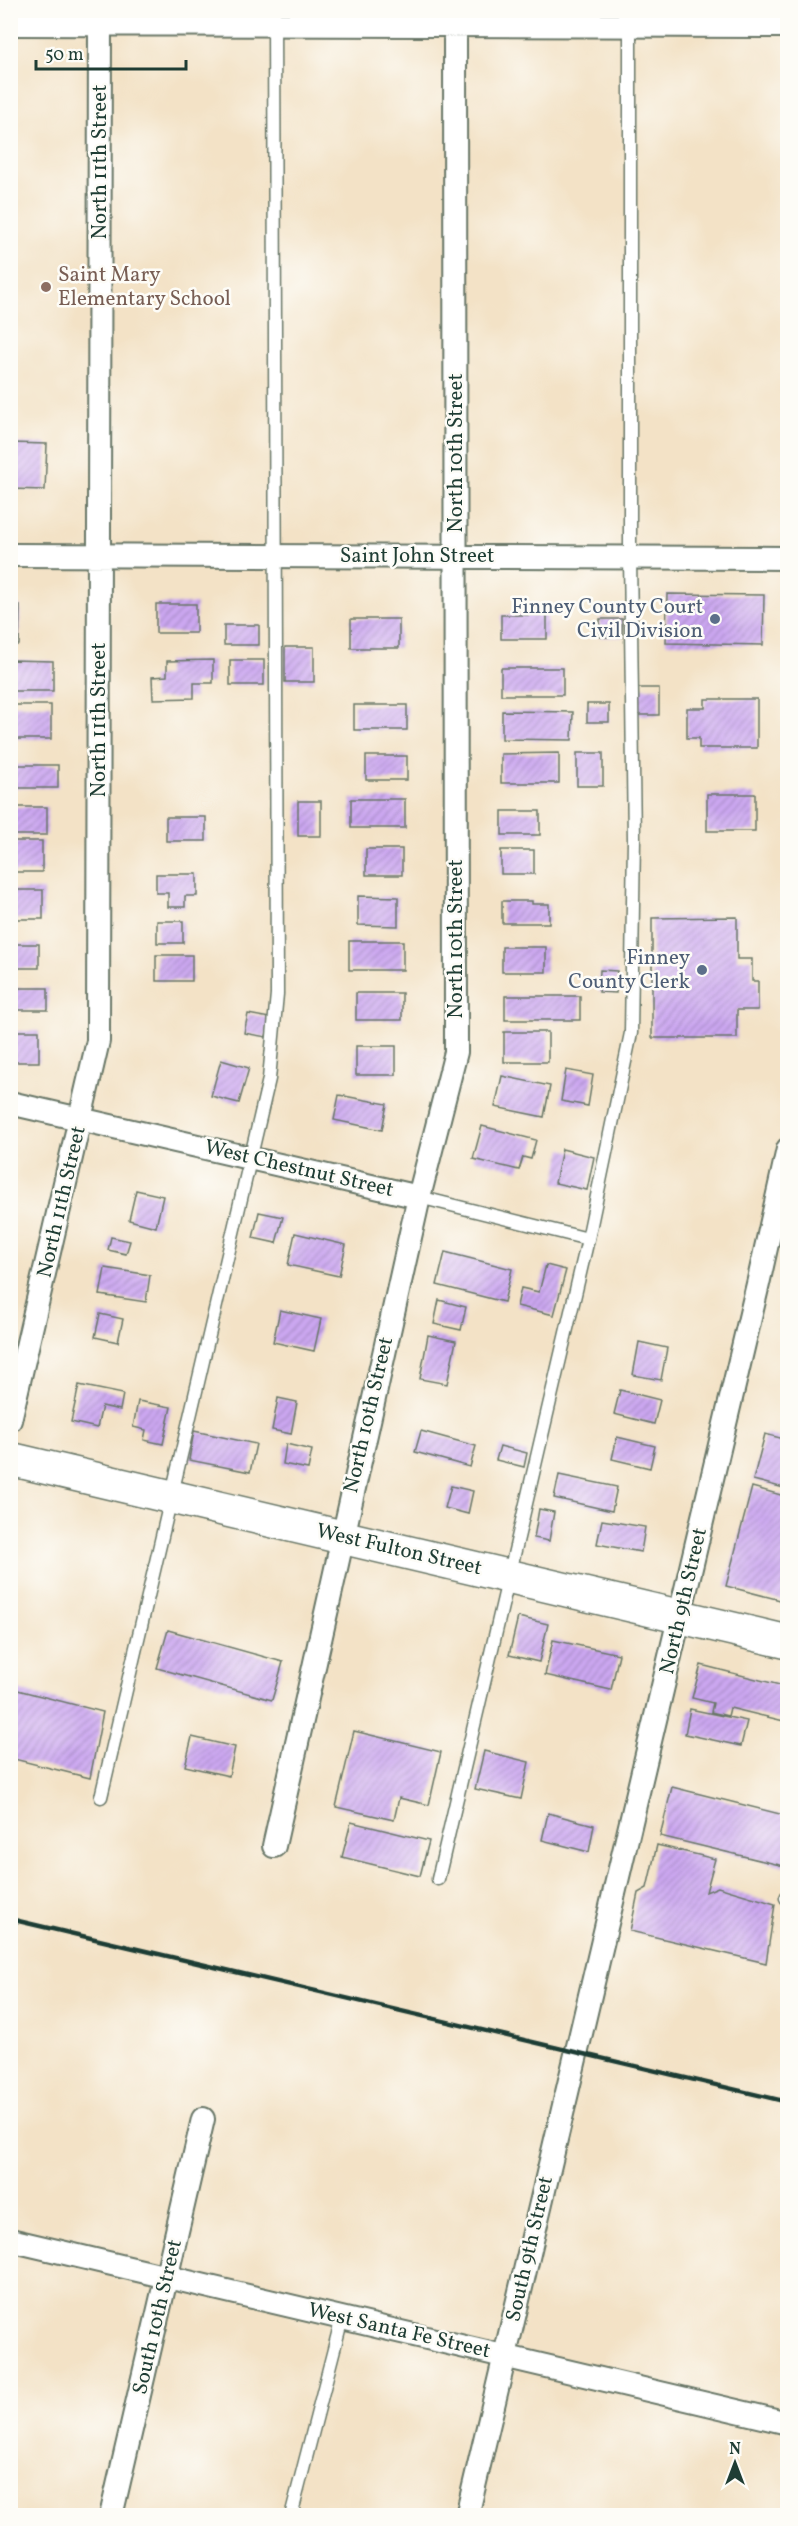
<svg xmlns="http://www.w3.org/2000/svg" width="798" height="2526" font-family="Vollkorn,serif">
<defs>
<pattern id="building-hatch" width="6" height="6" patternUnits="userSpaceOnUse" patternTransform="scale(1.5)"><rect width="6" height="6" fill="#cca7f1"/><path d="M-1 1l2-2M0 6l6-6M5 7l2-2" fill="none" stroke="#a589c4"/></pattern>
</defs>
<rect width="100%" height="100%" fill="#fdfcf7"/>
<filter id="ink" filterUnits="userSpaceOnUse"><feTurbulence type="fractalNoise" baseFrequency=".0167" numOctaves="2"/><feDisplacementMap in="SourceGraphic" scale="12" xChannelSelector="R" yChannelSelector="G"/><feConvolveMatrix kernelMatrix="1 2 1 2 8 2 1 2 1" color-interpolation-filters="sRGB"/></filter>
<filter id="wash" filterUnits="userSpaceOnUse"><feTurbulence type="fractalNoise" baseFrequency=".008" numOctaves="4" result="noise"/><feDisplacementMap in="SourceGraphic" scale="24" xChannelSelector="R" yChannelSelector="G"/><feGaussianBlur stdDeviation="1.35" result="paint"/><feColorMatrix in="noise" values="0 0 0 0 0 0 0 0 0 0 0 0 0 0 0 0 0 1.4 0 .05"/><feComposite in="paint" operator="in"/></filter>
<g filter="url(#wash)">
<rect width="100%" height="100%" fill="#f3e2c6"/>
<g id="blocks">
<path fill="url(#building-hatch)" d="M10,443L47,444L45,490L10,489Z
M667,594L764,595L763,645L666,643Z
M10,604L20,605L19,645H10Z
M156,604H196V633H156Z
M501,615H547V639H501Z
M351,619H399V648H351Z
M600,619H622V637H600Z
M224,625H259V645H224Z
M285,647H314V682H285Z
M10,660L53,661V691H10Z
M213,660V683H194V698L153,699L152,677L167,676V661Z
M230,660H264V685H230Z
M501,668H563V695H501Z
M637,688H659V715H637Z
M705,699H757V748H699V738H687V708H705Z
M587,704H609V722H587Z
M10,705H51V739H10Z
M354,705H407V730H354Z
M502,711L573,712L572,740L502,739Z
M559,753V783H501V754Z
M577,753H603V786H577Z
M366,756H407V780H366Z
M10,765H58V788H10Z
M707,794H755V831H707Z
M351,799H405V828H351Z
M298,801H321V836H298Z
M10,807H47V835H10Z
M502,811H540V835H502Z
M166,817H206V841H166Z
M10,841H42V872H10Z
M366,849H402V875H366Z
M501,850H534V874H501Z
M156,874H197V896H185V907H168V893H156Z
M10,890H43V919H10Z
M358,896L398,897V926L358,925Z
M502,901H532V904H549V923H502Z
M737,917V959H752V981H758V1010H737V1038H652V918Z
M157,921H183V943H157Z
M349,941H403V970H349Z
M10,944H39V968H10Z
M502,947H546V972H502Z
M156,955H192V981H156Z
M600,970L617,971L616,993L599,992Z
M11,988H48V1010H11Z
M356,993H402V1020H356Z
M505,996H580V1020H505Z
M248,1014L270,1018L266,1037L244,1033Z
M10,1031H39V1062H10Z
M504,1032H548V1062H504Z
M356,1046H396V1075H356Z
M221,1060L249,1068L239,1103L211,1096Z
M566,1070L593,1075L588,1106L561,1101Z
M502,1076L550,1086L544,1117L495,1107Z
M339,1095L387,1104L382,1130L334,1120Z
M482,1126L536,1140L531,1159L523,1157L519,1170L473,1159Z
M562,1149L594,1157L587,1190L555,1183Z
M136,1190L163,1196L156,1227L129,1220Z
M259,1212L283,1217L276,1243L253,1238Z
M295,1233L346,1245L339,1276L288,1265Z
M111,1237L130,1241L126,1254L108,1250Z
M445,1252L512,1269L504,1302L437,1285Z
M546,1265L566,1270L554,1315L517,1306L521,1288L539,1292Z
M105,1268L150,1275L146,1302L100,1295Z
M439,1300L466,1307L461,1330L434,1324Z
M280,1310L321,1319L314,1351L273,1342Z
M100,1314L123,1319L118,1342L95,1337Z
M428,1335L456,1341L447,1384L420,1379Z
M639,1342L667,1348L661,1380L633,1375Z
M79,1385L123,1394L120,1410L102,1406L97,1428L71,1422Z
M620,1390L660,1400L654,1424L614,1414Z
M278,1398L297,1402L291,1434L272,1430Z
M138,1401L171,1407L163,1444L144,1440L146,1430L133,1427Z
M194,1431L256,1444L250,1472L189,1460Z
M421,1431L476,1446L470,1467L415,1452Z
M765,1434L788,1440V1489L753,1480Z
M617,1437L655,1446L650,1468L612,1459Z
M286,1444L312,1450L308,1469L283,1464Z
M500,1446L527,1453L524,1467L496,1460Z
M559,1475L617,1487L612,1511L554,1498Z
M451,1486L473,1491L468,1514L445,1508Z
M752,1487L788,1497V1602L726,1586Z
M539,1509L554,1512L549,1541L534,1538Z
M602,1520L645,1527L641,1552L597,1544Z
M518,1617L548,1624L539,1662L509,1655Z
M168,1630L283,1662L272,1700L157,1668Z
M553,1640L619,1654L611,1690L545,1675Z
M701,1665L788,1687V1722L730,1708L728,1716L711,1712L713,1703L692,1698Z
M10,1688L103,1712L90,1778L10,1758Z
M690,1709L747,1721L741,1746L685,1734Z
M354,1731L441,1752L429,1805L399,1798L394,1820L336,1807Z
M192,1737L235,1747L229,1776L185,1766Z
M484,1751L529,1762L521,1799L475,1789Z
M672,1787L788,1816V1851L784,1866L660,1836Z
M548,1813L594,1825L589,1852L542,1840Z
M351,1822L429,1841L420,1876L342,1857Z
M657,1845L715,1859L706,1892L718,1887L775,1904L766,1963L630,1931L638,1893L647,1888Z"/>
</g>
</g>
<g filter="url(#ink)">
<use href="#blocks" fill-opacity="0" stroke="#697767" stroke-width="1.5"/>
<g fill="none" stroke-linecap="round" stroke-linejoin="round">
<g stroke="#697767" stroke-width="15">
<path id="lane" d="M419,1197L588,1239
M101,1797L269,1079L277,994L274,10
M438,1879L588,1239L631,1033L634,839L630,557V10
M786,1898L788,1894
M291,2516L342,2318"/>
</g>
<g stroke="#697767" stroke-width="26">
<path id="street" d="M10,24L788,26
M10,555L788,558
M10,1103L419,1197
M10,1420L98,1041L100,10
M274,1846L419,1197L456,1052L455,10
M10,2240L788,2423
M111,2516L203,2119
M467,2516L758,1284L788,1149"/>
</g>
<g stroke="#697767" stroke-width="36">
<path id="secondary" d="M10,1459L788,1642"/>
</g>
<use href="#lane" stroke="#fff" stroke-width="12"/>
<use href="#street" stroke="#fff" stroke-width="22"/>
<use href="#secondary" stroke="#fff" stroke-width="33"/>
<path stroke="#1f3d34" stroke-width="4.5" d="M10,1919L788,2102"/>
</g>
</g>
<circle fill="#8d6e63" stroke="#fdfcf7" stroke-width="2" cx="46" cy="287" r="6"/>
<g fill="#5c6f8a" stroke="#fdfcf7" stroke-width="2">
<circle cx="715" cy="619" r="6"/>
<circle cx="702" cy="970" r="6"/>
</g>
<g text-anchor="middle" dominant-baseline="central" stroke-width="5" stroke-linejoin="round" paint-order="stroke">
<g font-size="21" fill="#1f3d34" stroke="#fdfcf7">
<text transform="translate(100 162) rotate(-90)">North 11th Street</text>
<text transform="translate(456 453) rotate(-90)">North 10th Street</text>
<text x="417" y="556">Saint John Street</text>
<text transform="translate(99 720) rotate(-90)">North 11th Street</text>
<text transform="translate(456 939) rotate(-90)">North 10th Street</text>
<text transform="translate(299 1169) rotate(13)">West Chestnut Street</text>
<text transform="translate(62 1202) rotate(-77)">North 11th Street</text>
<text transform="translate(369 1415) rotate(-77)">North 10th Street</text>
<text transform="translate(399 1550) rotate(13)">West Fulton Street</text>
<text transform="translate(684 1601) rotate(-77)">North 9th Street</text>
<text transform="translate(530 2249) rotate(-77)">South 9th Street</text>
<text transform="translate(158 2317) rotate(-77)">South 10th Street</text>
<text transform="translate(399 2331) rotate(13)">West Santa Fe Street</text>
</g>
<g font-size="21" fill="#785e54" stroke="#fdfcf7" text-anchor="start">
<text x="58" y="275">Saint Mary<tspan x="58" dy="24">Elementary School</tspan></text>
</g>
<g font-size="21" fill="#4e5e75" stroke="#fdfcf7" text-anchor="end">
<text x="703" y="607">Finney County Court<tspan x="703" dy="24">Civil Division</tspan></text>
<text x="690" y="958">Finney<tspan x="690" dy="24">County Clerk</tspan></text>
</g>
</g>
<rect width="798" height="2526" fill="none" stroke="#fdfcf7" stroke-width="36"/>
<g transform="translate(735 2463)" stroke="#fdfcf7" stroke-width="4.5" paint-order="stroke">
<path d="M0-4.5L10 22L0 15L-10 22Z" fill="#1f3d34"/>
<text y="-9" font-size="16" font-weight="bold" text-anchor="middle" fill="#1f3d34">N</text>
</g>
<path d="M36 60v9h150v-9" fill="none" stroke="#1f3d34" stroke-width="3"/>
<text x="45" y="60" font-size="18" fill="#1f3d34" stroke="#fdfcf7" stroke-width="4.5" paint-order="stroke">50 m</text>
</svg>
